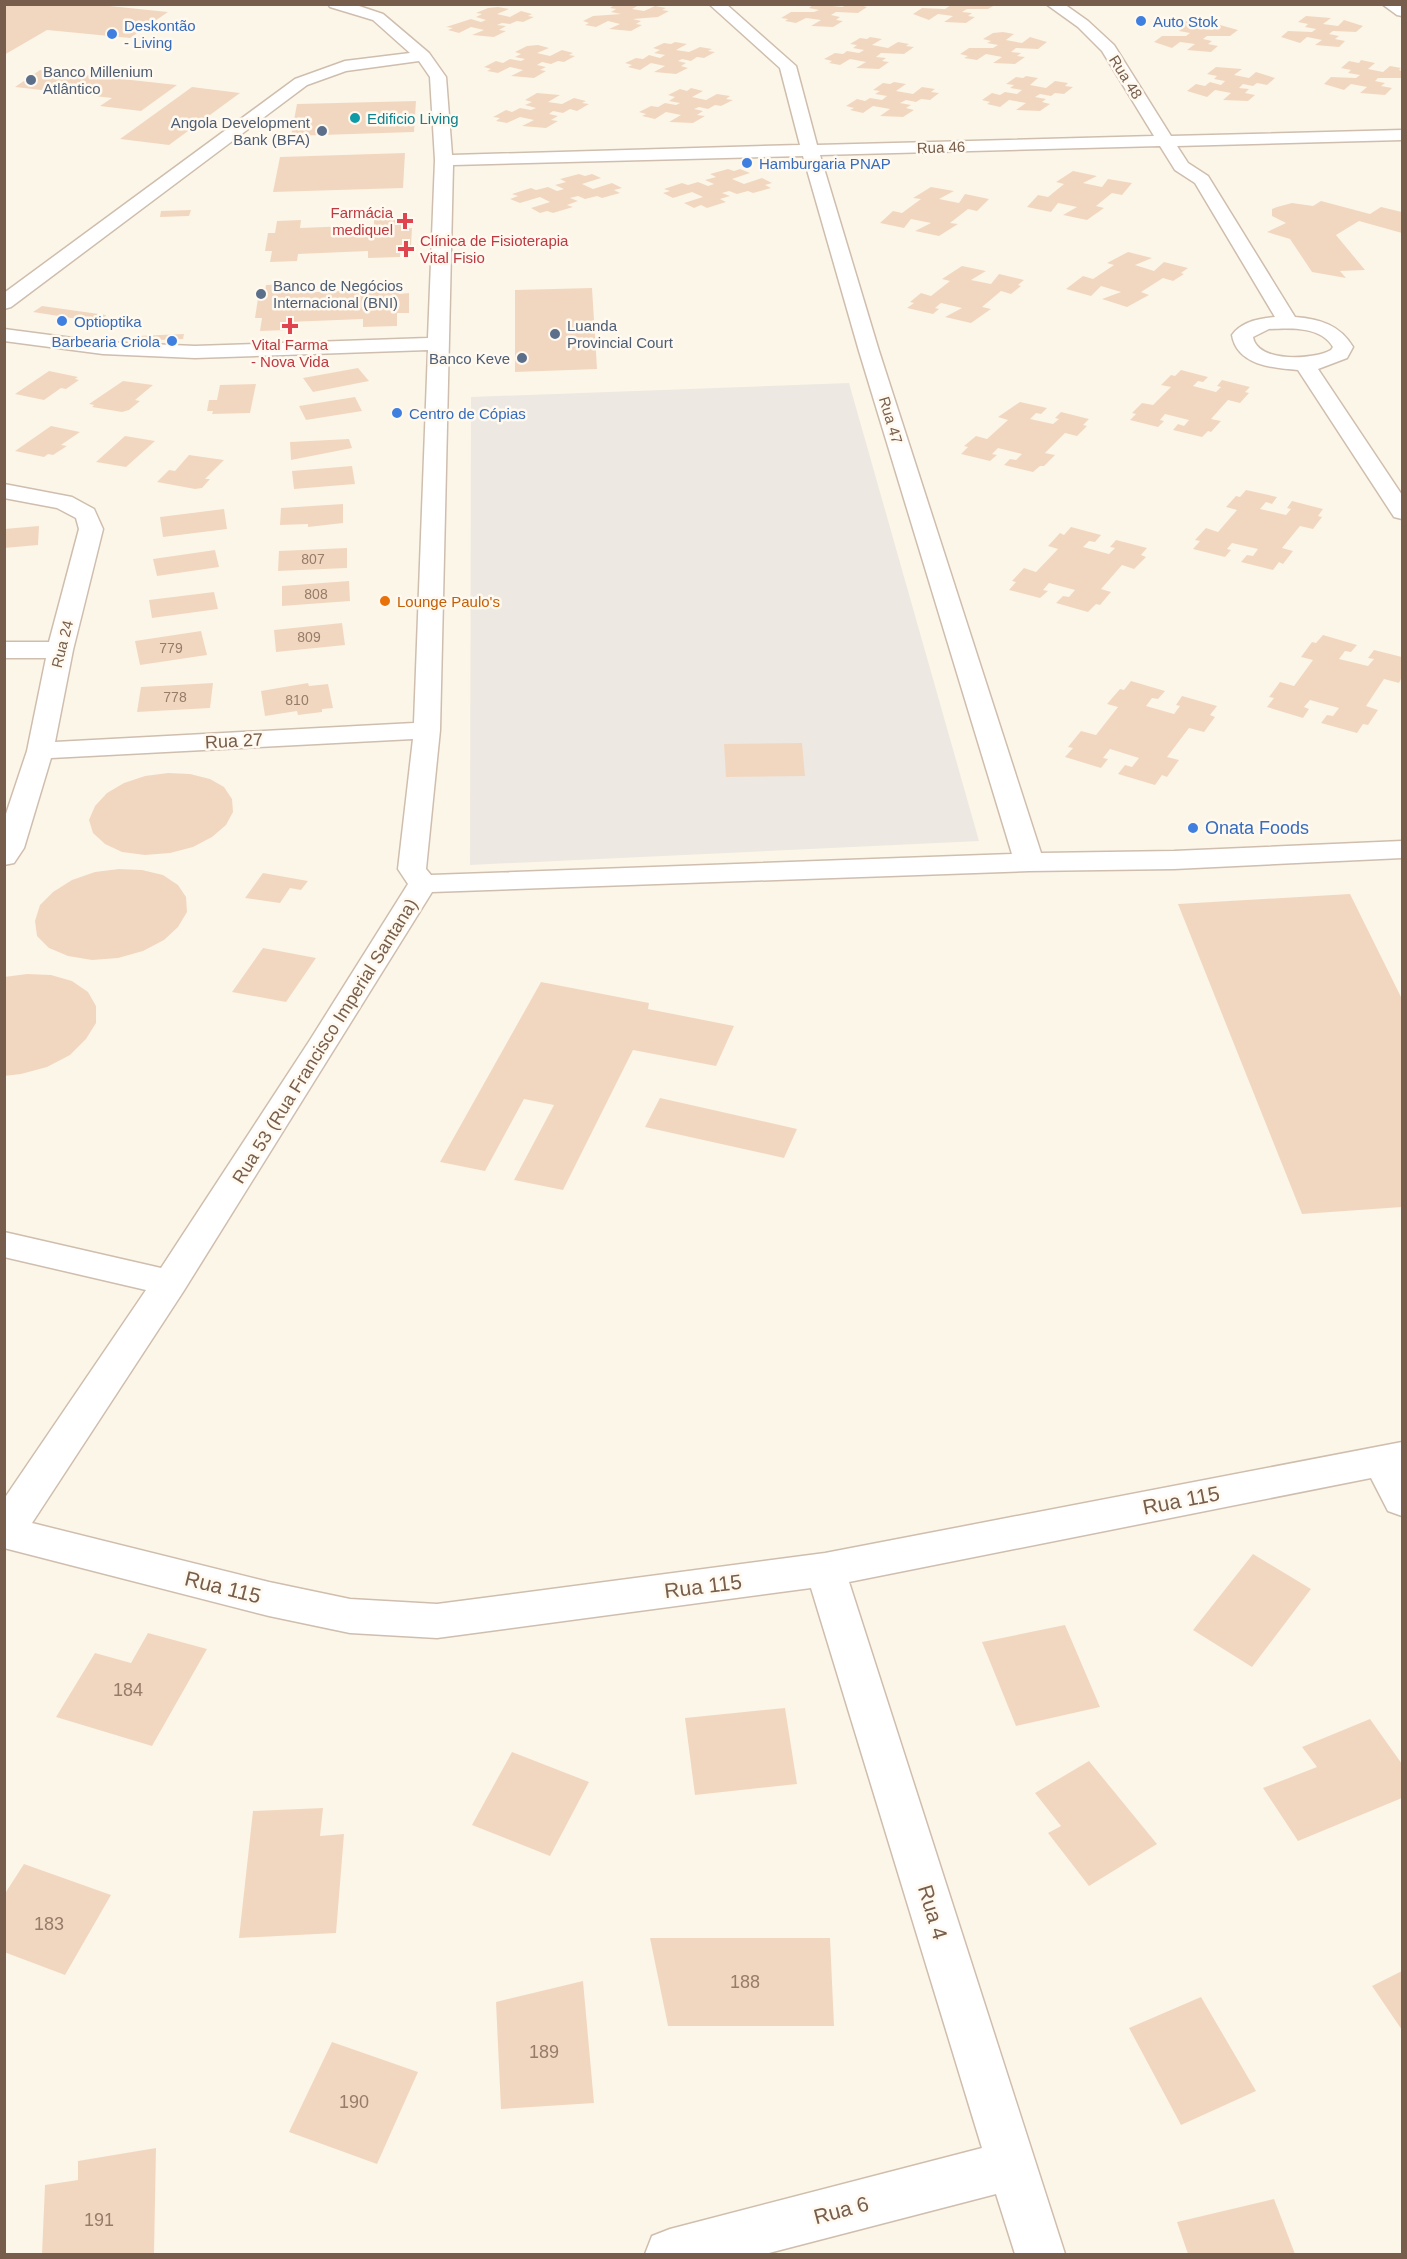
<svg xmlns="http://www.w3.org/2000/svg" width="1407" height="2259" font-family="Arial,sans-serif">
<rect width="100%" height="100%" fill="#fcf6e8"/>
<path fill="#ede8e1" d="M849,383L979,841L470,865L471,397Z"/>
<path fill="#f2d7c0" d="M4,4H90L168,12L130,38L47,30L4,55Z
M616,4H641L632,9L644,11L655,6L666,8L662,10L669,11L658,17L633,19L641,21L636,24L642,25L631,31L609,29L620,24L608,21L596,27L585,25L589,23L583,21L593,16L621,14L611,12L616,9L610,8Z
M814,4L842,7L847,5H861H860L867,7L858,13L836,12L831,15L840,17L836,20L843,21L833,27L811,26L821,20L806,18L796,23L785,21L788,19L781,18L791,12H814L819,10L809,8Z
M951,5H995L988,9H967L962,12L972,13L968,16L975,17L966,23L944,22L953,16L938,14L929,20L913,14L922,8L945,9Z
M498,7L509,9L497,14L510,17L521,11L532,14L528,16L534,17L523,22L517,21L510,24L502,23L497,25L506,26L499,30L506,31L494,37L472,35L484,30L471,27L459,33L448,30L453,28L446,27L471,19L481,22L486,20L476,17L482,14L476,13L488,8Z
M1306,16L1331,18L1323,24L1338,26L1344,20L1363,26L1356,32L1333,31L1329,34L1339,36L1335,39L1345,41L1339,47L1315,45L1322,40L1307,37L1300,43L1281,37L1288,31L1312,32L1316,29L1305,27L1308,24L1298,22Z
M1194,20L1206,22L1199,28L1212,30L1220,25L1238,30L1230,36H1207L1203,39L1212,41L1208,44L1218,46L1211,52L1187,50L1195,44L1180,42L1172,48L1154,42L1162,36H1186L1190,33L1179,31L1183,28L1173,27L1182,21L1191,22Z
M1003,32L1014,34L1006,40L1022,43L1030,37L1047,42L1038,49L1016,48L1011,52L1021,53L1017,56L1025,57L1015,64L993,63L1002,57L986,54L977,60L964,58L968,56L960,54L969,48H993L998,45L987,43L991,41L983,39L993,33Z
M870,37L882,39L872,45L888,48L898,42L909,44L906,46L914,47L904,54L881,53L876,57L886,58L882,61L889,62L879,69L856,68L866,62L850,59L840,65L829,63L832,61L824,59L835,53L843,54L847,51L859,53L864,50L853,48L857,45L850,44L860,38L867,39Z
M675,42L687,44L676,50L689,52L700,47L712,49L708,51L715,52L704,58L697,57L691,61L682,59L678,61L686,63L681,66L688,68L676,74L654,72L665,66L651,63L640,70L628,67L632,65L625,63L636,58L643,59L649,55L660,58L665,55L654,53L660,50L653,48L664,43L671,44Z
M538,45L549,48L537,53L550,56L562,50L573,53L569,55L575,56L564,62L558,61L551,64L542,62L537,65L546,67L540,70L546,71L534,78L511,76L523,70L510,67L498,73L487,71L491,69L484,67L496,61L503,63L510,59L521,61L525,59L515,57L521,54L515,52L527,46Z
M1361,60L1375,63L1368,69L1383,72L1390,66L1401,68L1399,70L1402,71V78H1378L1375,81L1385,83L1381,86L1392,88L1385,95L1360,93L1367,87L1351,84L1344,90L1324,84L1331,77L1356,78L1360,75L1348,73L1351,70L1341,68L1349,61L1359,63Z
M1216,67L1242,69L1234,75L1249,78L1256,72L1275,78L1267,85L1257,83L1253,86L1243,84L1239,88L1249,89L1245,93L1255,95L1248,101L1223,100L1231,93L1215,90L1207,97L1187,91L1196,84L1205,86L1210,82L1221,85L1225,81L1214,79L1217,76L1207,74Z
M40,70L177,85L141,111L100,106L112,98L15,87Z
M1026,76L1038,78L1030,85L1046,88L1055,81L1068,83L1065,86L1073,87L1064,94L1055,93L1051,96L1040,94L1035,97L1046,99L1042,102L1050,104L1040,111L1016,110L1026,103L1009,100L1000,107L987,104L990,102L982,100L992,93L1000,95L1005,92L1017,94L1022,90L1010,88L1014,85L1006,84L1016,77L1023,78Z
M894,82L906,84L896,91L913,94L922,87L935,89L931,92L939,93L930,100L921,99L916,102L906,100L900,103L911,105L906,108L914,110L903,117L880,116L890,109L873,106L863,113L850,110L854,108L846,106L857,99L865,101L870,98L882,100L887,96L875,94L880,91L873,90L883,83L890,84Z
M192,87L240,93L169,145L120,139Z
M691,88L703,91L692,97L706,100L717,94L730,96L726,99L733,100L721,106L715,105L708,109L699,107L694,109L703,111L697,115L705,116L693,123L669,122L681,115L666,112L655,119L642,116L646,114L639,112L651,106L658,107L665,103L676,105L680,103L669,101L675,97L668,95L680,89L687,91Z
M537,93L560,95L548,102L562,104L574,98L586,101L582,103L589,104L577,111L570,109L563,113L553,111L549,114L558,116L551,120L558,121L546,128L522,126L534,120L520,117L507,123L496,121L500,118L493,117L506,110L512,112L520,108L531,110L536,108L525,105L532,102L525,100Z
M416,101L414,132L291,136L297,104Z
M405,153L403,188L273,192L280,157Z
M728,169L734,171L740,169L750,173L732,179L744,184L762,178L772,183L765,185L771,188L753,193L748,191L737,194L729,191L722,193L730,196L720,199L726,202L707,208L701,205L694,208L684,203L703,197L692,192L673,198L663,193L670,191L664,189L682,183L688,185L698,182L708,186L714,184L705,180L716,177L710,174Z
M1073,171L1097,176L1083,183L1102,187L1108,179L1132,183L1122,195L1112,193L1096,206L1104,208L1087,220L1063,215L1077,207L1058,203L1051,212L1027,207L1038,195L1048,197L1064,184L1056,182Z
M579,174L585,176L592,174L601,178L582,184L593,189L612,183L622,188L614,190L620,193L602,198L597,196L585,199L578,196L570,198L578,201L567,205L573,207L553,213L547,211L540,213L531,208L550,202L540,197L520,203L510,199L518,196L512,194L531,188L536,190L548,187L557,191L564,189L555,185L566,182L560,179Z
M931,187L954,191L939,199L959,203L965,194L989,199L977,211L968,209L950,223L958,224L939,236L915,231L931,223L911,219L904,228L880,223L893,211L902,213L921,199L913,198Z
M1321,201L1370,214L1381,207L1402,212V233L1359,221L1336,235L1365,270L1340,271L1346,278L1312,272L1290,239L1267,232L1286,223L1272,216V209L1277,207L1292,203L1313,206Z
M191,210L189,216L160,217L161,211Z
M402,218L401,229L412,228L411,246H401L400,257L368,258V251L298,254L297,261L270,262L272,251H265L268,233H275L277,221L301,220L300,228L374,225V219Z
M1128,252L1152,258L1135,265L1154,271L1164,262L1188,268L1181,273L1184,274L1173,281L1163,278L1141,292L1149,295L1127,307L1102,299L1121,292L1101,286L1091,296L1066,289L1083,276L1093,279L1114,265L1107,263Z
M962,266L986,271L971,280L991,284L999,274L1024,280L1018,285L1021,286L1011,294L1001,291L982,307L991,309L971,323L945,317L962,308L941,303L935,308L939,309L933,314L907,308L914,303L910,302L921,293L931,296L950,281L942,279Z
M399,282V294L409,293V313H397V326L363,327V319L288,322L287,330L260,331L262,318H255L258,298H264L266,285L292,284L291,293L368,290L369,283Z
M592,288L597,369L515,372V290Z
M42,306L106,315L103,323L33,312Z
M184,334L183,339L135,341L136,336Z
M358,368L369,381L313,392L303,378Z
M1181,370L1208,377L1203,382L1198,381L1193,386L1216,392L1221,387L1217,386L1222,380L1250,387L1245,392L1249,393L1240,403L1228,400L1211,419L1221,421L1211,432L1208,431L1202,437L1173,430L1178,424L1184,426L1189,420L1165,414L1160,420L1164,421L1158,427L1130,420L1136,414L1132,413L1142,403L1153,405L1171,387L1161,385L1171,375L1175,376Z
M49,371L78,377L75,379L79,380L66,389L61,388L44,400L15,394Z
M123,381L153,385L135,400L140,401L129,410L122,412L92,407L94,405L89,404Z
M256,384L250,413L212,414L213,411H207L209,400H217L220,385Z
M355,397L362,411L306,420L299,406Z
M1020,402L1047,408L1041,414L1036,413L1030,419L1053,424L1059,419L1055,418L1061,412L1089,419L1083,425L1087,426L1077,436L1065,433L1045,453L1055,455L1044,466H1040L1033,472L1004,465L1010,459L1016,460L1022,454L998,448L992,454L997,455L990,461L961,454L968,447L964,446L976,436L987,439L1008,420L998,417Z
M51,426L80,432L61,445L67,446L53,455L48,454L44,457L15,451Z
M125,436L155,441L126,467L96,462Z
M349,439L352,448L291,460L290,442Z
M189,455L224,460L205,479H210L202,488L195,489L157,482L169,470L175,471Z
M352,466L355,484L294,489L292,471Z
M1246,490L1277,497L1272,504L1266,502L1260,509L1286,515L1291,509L1287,508L1292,501L1323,509L1318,516L1322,517L1313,529L1300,526L1282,548L1293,551L1283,564L1279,562L1273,570L1241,562L1247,555L1253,556L1258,549L1232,543L1227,549L1231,550L1225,557L1193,549L1200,541L1195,540L1206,528L1218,532L1237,510L1226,507L1236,496L1240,497Z
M343,504V523L308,527V524L280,525L281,508Z
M224,509L227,529L163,537L160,517Z
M39,526L38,545L4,548V529Z
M1071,527L1101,535L1095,542L1089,541L1083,547L1109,554L1115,548L1110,547L1116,540L1147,548L1141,555L1146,557L1134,569L1122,565L1101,589L1111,592L1100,605L1096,604L1088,612L1056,603L1063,596L1069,597L1075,590L1049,583L1043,590L1048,591L1040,598L1009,590L1016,582L1012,581L1024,568L1036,572L1058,549L1048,546L1060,533L1064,535Z
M347,548V568L278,571L279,551Z
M215,550L219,567L157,576L153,559Z
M349,581L350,601L282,606V586Z
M214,592L218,609L152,618L149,600Z
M342,623L345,645L276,652L274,630Z
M201,631L207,655L140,665L135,641Z
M1323,635L1357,645L1351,652L1345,651L1339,659L1368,666L1374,659L1368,658L1374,650L1402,657V677L1399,683L1384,679L1366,706L1378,710L1368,725L1363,724L1357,733L1321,723L1327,715L1333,716L1339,708L1310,700L1304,707L1309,709L1303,718L1267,707L1274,698L1269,697L1280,682L1294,686L1313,660L1301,657L1312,642L1316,643Z
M1131,681L1165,691L1158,699L1152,698L1146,706L1174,714L1180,706L1176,705L1182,696L1217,706L1210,715L1215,717L1204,732L1189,728L1167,757L1179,760L1167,777L1162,775L1155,785L1118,774L1125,765L1132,767L1139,758L1110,749L1103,758L1108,759L1101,768L1065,757L1073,748L1068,747L1081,731L1096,735L1118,707L1107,704L1120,689L1124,690Z
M213,683L210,708L137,712L141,687Z
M308,683L309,686L328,684L333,708L322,709V712L298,715L297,711L265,716L261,691Z
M802,743L805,776L726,777L724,744Z
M168,773L190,774L210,779L224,787L232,799L233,812L226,825L212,837L193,847L170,853L145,855L122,852L105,844L93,833L89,820L95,806L107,793L124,783L145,776Z
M119,869L142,870L163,875L178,885L186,897L187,912L178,927L164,940L143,951L118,958L92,960L68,956L49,948L37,936L35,921L40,905L53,892L72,880L95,872Z
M263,873L308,881L301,890L290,888L280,903L245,898Z
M1350,894L1402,999V1207L1302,1214L1178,904Z
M263,948L316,958L286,1002L232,992Z
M27,974L51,975L72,981L88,992L96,1006V1023L86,1039L70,1055L47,1067L21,1074L4,1076V977Z
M541,982L649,1003L648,1009L734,1026L716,1066L633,1050L563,1190L514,1180L554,1105L524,1099L485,1171L440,1162Z
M660,1098L797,1129L784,1158L645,1127Z
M1253,1554L1311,1589L1252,1667L1193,1630Z
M1065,1625L1100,1707L1016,1726L982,1642Z
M148,1633L207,1649L152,1746L56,1717L95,1653L131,1663Z
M785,1708L797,1784L695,1795L685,1718Z
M1370,1719L1402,1764V1798L1298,1841L1263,1788L1317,1767L1302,1747Z
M512,1752L589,1782L550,1856L472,1825Z
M1089,1761L1157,1844L1089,1886L1048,1833L1061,1826L1035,1793Z
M323,1808L320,1836L344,1834L336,1933L239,1938L253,1811Z
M24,1864L111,1895L65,1975L4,1952V1895Z
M650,1938H830L834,2026H668Z
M1402,1971V2030L1372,1986Z
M583,1981L594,2103L501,2109L496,2002Z
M1201,1997L1256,2091L1181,2125L1129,2028Z
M332,2042L418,2072L377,2164L289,2132Z
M156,2148L154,2254H42L45,2185L78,2180V2161Z
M1274,2199L1295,2254H1188L1177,2222Z"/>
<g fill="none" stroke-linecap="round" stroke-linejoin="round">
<g stroke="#cfbeae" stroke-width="3">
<path id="minor" d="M328,4H353L383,14L429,53L446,77L452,155L800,145L780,68L709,4H726L796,66L817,145L1154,136L1102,51L1078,27L1046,4H1064L1088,21L1114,45L1171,136L1402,130V140L1177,146L1188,163L1208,176L1295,317C1320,319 1340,325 1353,347L1347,358L1318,369L1402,495V519L1394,517L1298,370C1272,368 1237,365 1232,335C1241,322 1260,318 1275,317L1195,183L1175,170L1160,146L820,155L879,351L1041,853L1174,851L1402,841V858L1174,869L1029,871L432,892L183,1292L32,1523L269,1582L350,1599L437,1604L825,1553L1402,1442V1516L1388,1511L1371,1478L849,1582L1065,2254H1015L996,2194L765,2254H645L652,2236L670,2229L982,2148L811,1588L437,1638L350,1633L269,1616L4,1548V1499L146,1290L4,1257V1232L161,1268L310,1040L408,884L398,869L413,739L51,758L24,848L14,863L4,865V820L27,751L46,658H4V642H49L79,529L76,518L57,508L4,498V484L72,497L94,509L103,529L73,650L55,742L414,723L428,350L195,358L103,354L4,341V329L103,342L195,346L428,338L435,160L430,77L419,61L346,71L307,85L11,307L4,309V293L295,79L345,61L410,53L373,20L330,7ZM803,156L859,351L1012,854L431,875L426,869L440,730L453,165ZM1269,329C1290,328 1321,326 1333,347L1331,350C1314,360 1257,363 1253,337Z
M1382,4H1400L1402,6V16L1397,15Z"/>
</g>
<use href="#minor" fill="#fff" fill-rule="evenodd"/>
</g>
<g fill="#3f7fe0" stroke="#fff9ef" stroke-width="2">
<circle cx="1141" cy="21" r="6"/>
<circle cx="112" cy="34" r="6"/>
<circle cx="747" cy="163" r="6"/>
<circle cx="62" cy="321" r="6"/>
<circle cx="172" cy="341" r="6"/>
<circle cx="397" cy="413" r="6"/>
<circle cx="1193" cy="828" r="6"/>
</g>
<g fill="#5c6f8a" stroke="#fff9ef" stroke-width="2">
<circle cx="31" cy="80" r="6"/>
<circle cx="322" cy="131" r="6"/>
<circle cx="261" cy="294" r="6"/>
<circle cx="555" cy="334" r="6"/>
<circle cx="522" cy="358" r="6"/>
</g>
<circle fill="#0f9aa8" stroke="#fff9ef" stroke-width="2" cx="355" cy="118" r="6"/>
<g fill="#e0444e" stroke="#fff9ef" stroke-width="2">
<path d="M402 212h6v6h6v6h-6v6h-6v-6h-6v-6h6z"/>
<path d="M403 240h6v6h6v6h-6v6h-6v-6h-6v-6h6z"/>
<path d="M287 317h6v6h6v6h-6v6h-6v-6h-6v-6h6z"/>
</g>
<circle fill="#e8710a" stroke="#fff9ef" stroke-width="2" cx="385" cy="601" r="6"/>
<g text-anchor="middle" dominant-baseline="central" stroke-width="5" stroke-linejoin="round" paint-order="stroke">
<g font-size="14" fill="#967c69">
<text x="313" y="559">807</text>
<text x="316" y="594">808</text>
<text x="309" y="637">809</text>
<text x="171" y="648">779</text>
<text x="175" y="697">778</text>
<text x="297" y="700">810</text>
</g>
<g font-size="15" fill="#366cbe" stroke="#fff9ef" text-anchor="start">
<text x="1153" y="21">Auto Stok</text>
<text x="124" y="25">Deskontão<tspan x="124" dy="17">- Living</tspan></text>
<text x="759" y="163">Hamburgaria PNAP</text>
<text x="74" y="321">Optioptika</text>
<text x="160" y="341" text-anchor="end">Barbearia Criola</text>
<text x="409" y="413">Centro de Cópias</text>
</g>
<g font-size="15" fill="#4e5e75" stroke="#fff9ef" text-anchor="start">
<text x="43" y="71">Banco Millenium<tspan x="43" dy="17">Atlântico</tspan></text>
<text x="310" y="122" text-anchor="end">Angola Development<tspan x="310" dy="17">Bank (BFA)</tspan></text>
<text x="273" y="285">Banco de Negócios<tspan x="273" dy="17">Internacional (BNI)</tspan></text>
<text x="567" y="325">Luanda<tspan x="567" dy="17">Provincial Court</tspan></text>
<text x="510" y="358" text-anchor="end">Banco Keve</text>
</g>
<g font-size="15" fill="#775e4c" stroke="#fff9ef">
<text transform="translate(1126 77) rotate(58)">Rua 48</text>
<text transform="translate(941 147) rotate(-2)">Rua 46</text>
<text transform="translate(891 420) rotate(73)">Rua 47</text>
<text transform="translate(62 644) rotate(-76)">Rua 24</text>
</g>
<g font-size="15" fill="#0d838f" stroke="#fff9ef" text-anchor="start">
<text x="367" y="118">Edificio Living</text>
</g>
<g font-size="15" fill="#be3a42" stroke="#fff9ef" text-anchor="end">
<text x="393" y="212">Farmácia<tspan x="393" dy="17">mediquel</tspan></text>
<text x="420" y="240" text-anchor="start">Clínica de Fisioterapia<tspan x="420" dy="17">Vital Fisio</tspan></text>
<text x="290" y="344" text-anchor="middle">Vital Farma<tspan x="290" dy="17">- Nova Vida</tspan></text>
</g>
<g font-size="15" fill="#c56008" stroke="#fff9ef" text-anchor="start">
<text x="397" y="601">Lounge Paulo's</text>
</g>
<g font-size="18" fill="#775e4c" stroke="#fff9ef">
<text transform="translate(234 741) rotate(-3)">Rua 27</text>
<text transform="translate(325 1041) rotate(-58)">Rua 53 (Rua Francisco Imperial Santana)</text>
</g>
<g font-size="18" fill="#366cbe" stroke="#fff9ef" text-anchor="start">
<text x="1205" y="828">Onata Foods</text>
</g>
<g font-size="18" fill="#967c69">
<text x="128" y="1690">184</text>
<text x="49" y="1924">183</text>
<text x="745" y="1982">188</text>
<text x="544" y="2052">189</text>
<text x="354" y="2102">190</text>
<text x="99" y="2220">191</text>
</g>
<g font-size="21" fill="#775e4c" stroke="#fff9ef">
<text transform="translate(1181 1500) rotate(-11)">Rua 115</text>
<text transform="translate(703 1586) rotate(-7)">Rua 115</text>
<text transform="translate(223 1587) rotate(14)">Rua 115</text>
<text transform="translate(933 1912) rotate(73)">Rua 4</text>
<text transform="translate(841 2210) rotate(-15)">Rua 6</text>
</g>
</g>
<rect width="1407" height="2259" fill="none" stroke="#775e4c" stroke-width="12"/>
</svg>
